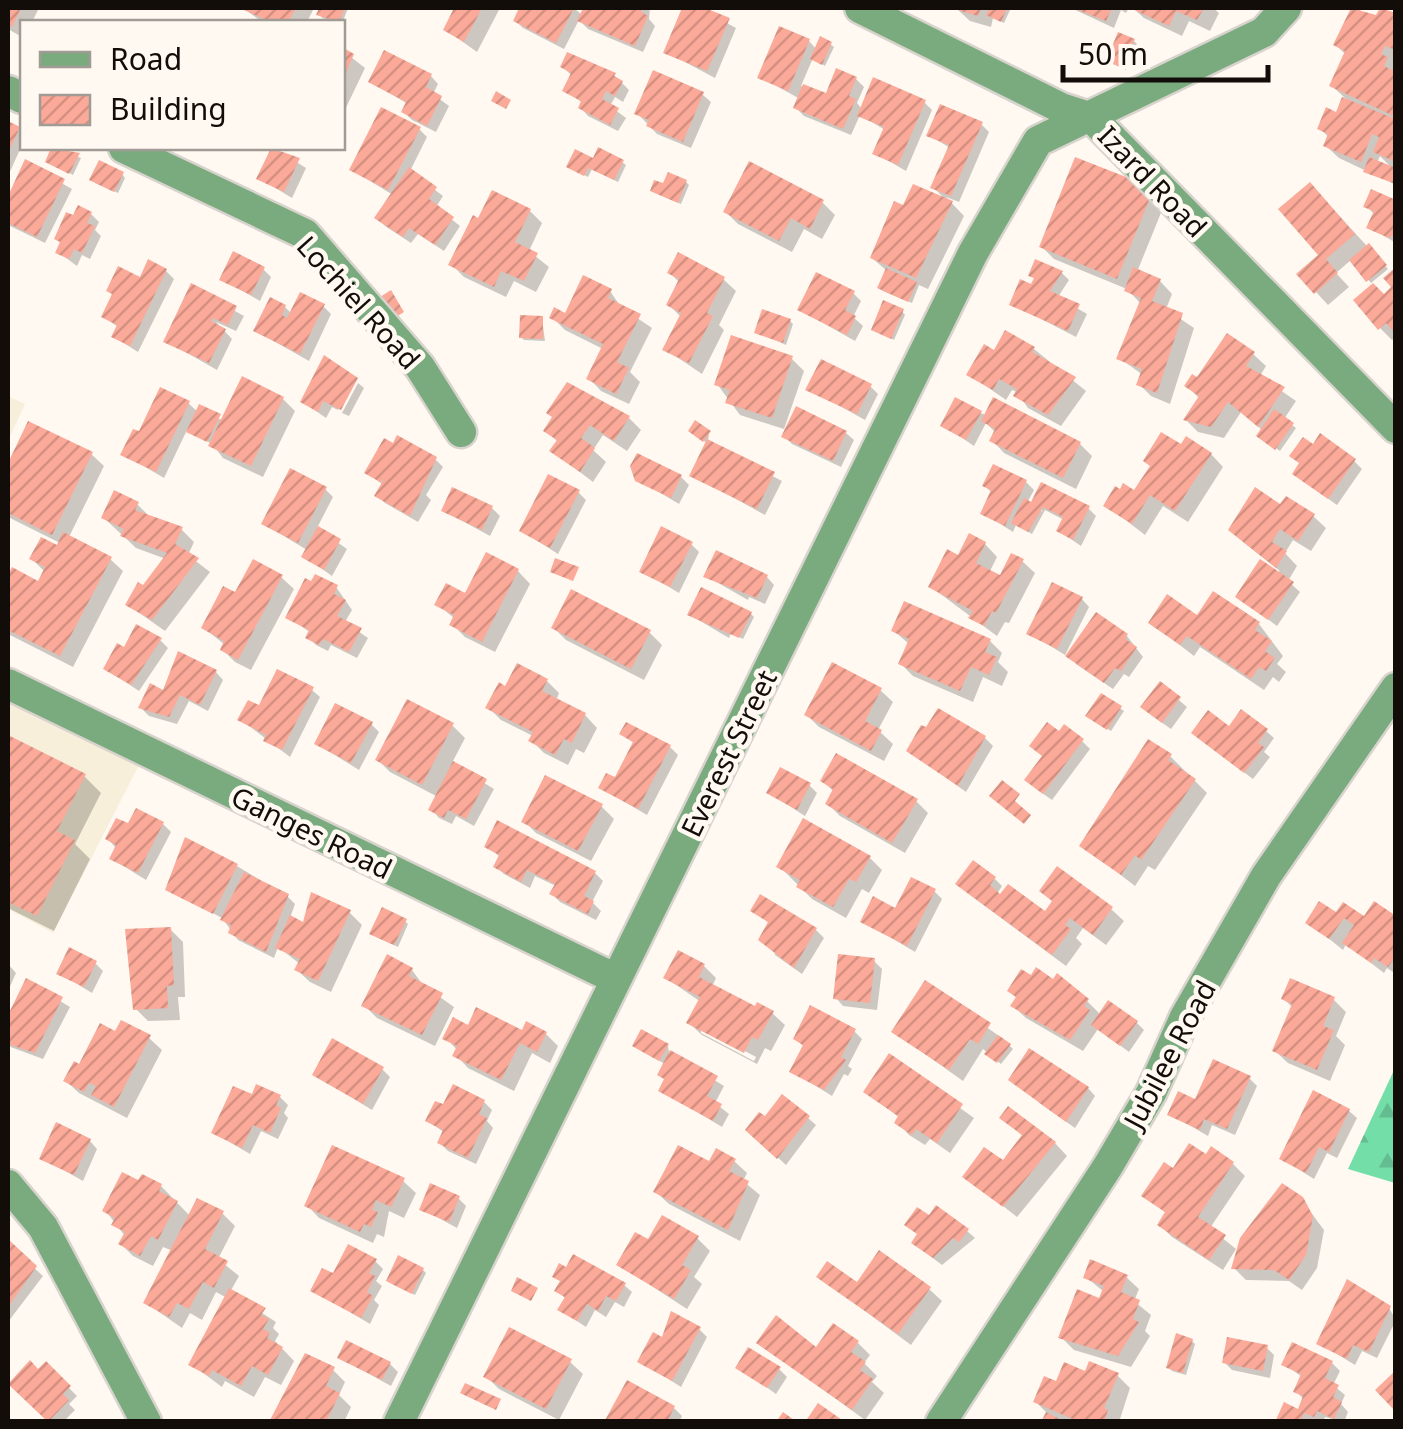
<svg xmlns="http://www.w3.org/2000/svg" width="1403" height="1429" font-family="'Noto Sans',sans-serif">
<defs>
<pattern id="forest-firs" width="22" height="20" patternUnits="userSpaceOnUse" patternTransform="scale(2.5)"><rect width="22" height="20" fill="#74dea9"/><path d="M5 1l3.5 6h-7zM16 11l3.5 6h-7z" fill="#63bd90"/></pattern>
<pattern id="building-hatch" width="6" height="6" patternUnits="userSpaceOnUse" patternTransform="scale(2.5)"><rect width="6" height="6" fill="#fba999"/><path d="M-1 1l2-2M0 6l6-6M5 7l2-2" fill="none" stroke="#d69082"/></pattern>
</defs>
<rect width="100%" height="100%" fill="#fff9f2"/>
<path fill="#f8efda" d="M8,396L25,404L8,441Z
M8,701L140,763L53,933L8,909Z"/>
<path fill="url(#forest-firs)" d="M1395,1068L1396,1183H1395L1348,1169Z"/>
<path fill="#0003" fill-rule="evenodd" d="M8,8H39L32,22H22V37L8,29Z
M243,8H314L307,22H262Z
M318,8H348L342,24L322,18Z
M457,8H500L477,52L446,30Z
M522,8H574L582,15L585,8H650L649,19L655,26L643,52L588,29L579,20L564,49L523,28L516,21Z
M685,8H699L736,28L715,78L666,52Z
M1011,8L1004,23L993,18L991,27L970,21L957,9Z
M1071,8H1129L1126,13L1121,10L1114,28Z
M1133,8H1213L1219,13L1210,31L1189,21L1182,36L1144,18Z
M1354,8L1378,18L1396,16V185L1339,158L1326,146L1329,138L1320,128L1338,115L1345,98L1332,86L1346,55L1336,45ZM1380,156L1394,170L1377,163Z
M809,41L817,50L830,44L834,47L825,66L813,58L801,86L827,96L856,79L864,87L857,103L862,109L924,102L932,110L906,171L875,153L885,130L860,115L851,135L804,116L796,108L800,99L760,77Z
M1134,41L1137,44L1126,70L1109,60Z
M342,50L365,68L342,116Z
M563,67L614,75L629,90L623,102L615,97L610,106L626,118L618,131L588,116L581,108L583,103L565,91L572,76Z
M431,76L438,84L433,94L449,106L436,132L412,120L404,112L408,104L371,82Z
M703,95L711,102L691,148L657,134L637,113Z
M8,124L22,133V145L8,176Z
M981,124L989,132L959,202L946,197L964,216L928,289L919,285L912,303L883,291L880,288L887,271L872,258L905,209L947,201L933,187L950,148L929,135Z
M419,129L427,137L410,171L443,196L436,207L460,226L444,251L418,234L411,243L385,226L377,218L393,195L352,170Z
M54,148L81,158L73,175L48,161Z
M274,148L306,168L292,198L259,178Z
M1077,160L1165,203L1137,272L1160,281L1172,294L1166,309L1194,328L1170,404L1151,396L1139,384L1143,375L1119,358L1141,304L1127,289L1054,259L1042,247Z
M594,161L622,162L626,165L618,182L592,169L588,177L572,169Z
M26,163L72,189L45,243L8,225V202Z
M122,174L125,178L118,193L95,183Z
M686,182L689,185L681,204L656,193L664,187Z
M1322,197L1388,269L1371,283L1351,260L1336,273L1349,287L1328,305L1316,292Z
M822,202L835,215L822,239L804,229L792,252L738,224L726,212Z
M1396,203V243L1369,227L1375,215L1366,206Z
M530,211L542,223L529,251L549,267L536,292L514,281L506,297L464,277L451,264L479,221Z
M91,214L99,222L95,230L101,236L90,259L82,255L77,266L58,252Z
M263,269L271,277L260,301L222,279Z
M166,271L174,279L138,352L114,337L118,327L104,317L141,280Z
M1396,271V337L1392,340L1380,328L1384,297L1395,288Z
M670,273L723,279L736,291L719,325L724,330L702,374L665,349L681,317L669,305L680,283Z
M1062,273L1069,280L1058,297L1087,314L1076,337L1012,304L1032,287L1036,280L1031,275Z
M192,287L244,316L236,331L216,322L232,339L217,370L166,341Z
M610,291L621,307L652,328L630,372L640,382L629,404L601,391L589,378L603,349L565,330L552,317L566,316Z
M853,293L861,301L853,317L863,326L855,341L800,310Z
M323,306L331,314L309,361L256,331L285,307L292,314Z
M902,311L905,315L894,340L874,330Z
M542,319L545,341L524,340L521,337Z
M790,321L793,324L786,345L757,332Z
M1034,349L1086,391L1061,426L1028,408L1017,392L1012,390L1006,400L970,375L995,353Z
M1253,354L1266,366L1260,376L1296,401L1284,419L1296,428L1280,451L1262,438V430L1241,412L1224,438L1198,432L1186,420L1200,399L1187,386Z
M791,358L804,371L784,429L846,433L854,440L841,467L792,444L784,436L787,430L740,415L717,384Z
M354,380L338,410L332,407L326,418L303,402Z
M358,383L364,388L349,416L342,413Z
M568,385L629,418L641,430L627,451L603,435L593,450L606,462L593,482L552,451L558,442L546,430Z
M870,386L878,394L865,420L809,389Z
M283,399L295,411L263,477L223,458L212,444L187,430L164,478L123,454L140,434L188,403L198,412L223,420Z
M980,413L1080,444L1092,456L1076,489L1004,453L992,440L996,433L986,423L974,446L943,425Z
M29,424L91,454L104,466L69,537L110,559L123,571L73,667L8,634V581L13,570L39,584L45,572L32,559L60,543L8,517V468Z
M709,433L708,442L782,481L765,515L692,475L708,444L694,434Z
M1182,448L1211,454L1223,467L1188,522L1163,506L1145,535L1106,505L1135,493Z
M435,459L443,467L426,495L431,500L418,522L385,503L377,495L383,485L367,472Z
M1354,461L1362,469L1337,505L1303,481Z
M681,477L689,485L679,504L637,479Z
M1026,482L1034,490L1027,503L1043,512L1034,501L1088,508L1096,516L1081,546L1059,531L1064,520L1045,510L1032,534L1016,525L1013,532L983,513L992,493L985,486Z
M325,489L333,497L317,528L347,549L332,576L304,556L307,550L264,524Z
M578,492L586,500L558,554L522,531Z
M137,504L150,517L182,530L194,542L188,555L210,572L165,631L128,605L166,559L136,548L104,518Z
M1281,507L1313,516L1326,528L1311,551L1293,540L1285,553L1297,566L1288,581L1300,592L1277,626L1238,597L1280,571L1243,542Z
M492,508L500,516L490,536L444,511Z
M691,544L699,552L679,593L642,571Z
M985,544L997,557L989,573L1001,579L1022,561L1035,573L1009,623L1005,622L997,636L931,587L959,558Z
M518,571L530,584L495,652L465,637L452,624L455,619L437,604Z
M706,576L767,577L774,585L765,604L749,597L748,600Z
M281,577L294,589L251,670L235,662L223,650L225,645L204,628L236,595Z
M336,587L352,610L345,622L368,638L357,658L331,645L328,651L316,645L308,637L311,633L288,617Z
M1082,599L1089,607L1065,655L1029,633Z
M751,614L754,617L743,639L731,633L729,638L690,615Z
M1198,618L1259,624L1283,656L1277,664L1286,672L1279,682L1273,677L1264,690L1200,647L1194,656L1151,623Z
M554,628L649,632L662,645L644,680L566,640Z
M894,631L990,641L1002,653L998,662L1008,672L1002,686L983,677L973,702L913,676L901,664L909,644Z
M1127,636L1143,657L1129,677L1124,674L1113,689L1076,664Z
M160,640L168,648L139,691L106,669L125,650Z
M216,672L223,680L208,711L189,701L177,724L149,716L141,708Z
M547,681L559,693L556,701L585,715L597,728L584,753L576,749L568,765L544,753L531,740L533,736L501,720L488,707L506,689Z
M1161,685L1187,707L1171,729L1151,715Z
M312,690L320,697L290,757L240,719Z
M880,690L893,702L878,730L893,744L884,761L819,727L807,715Z
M1102,696L1124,711L1111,731L1092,719Z
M371,724L379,732L359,770L317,744Z
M453,726L465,738L452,763L494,789L474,826L456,816L452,824L439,818L432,810L438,797L390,772L378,760Z
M1229,729L1266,731L1274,738L1264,752L1270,757L1253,779L1202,741Z
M927,731L985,738L993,746L966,792L909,751Z
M622,734L670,747L678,755L647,815L601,788L616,781L635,744Z
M1059,734L1082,741L1090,749L1052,800L1035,788L1044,757Z
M8,738L84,776L101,793L75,844L90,859L54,931L8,908Z
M1170,756L1207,793L1155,870L1148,866L1135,886L1083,846Z
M823,781L916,801L928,813L905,853L840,816L828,804L834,792Z
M809,785L817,793L805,816L769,793Z
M601,806L614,819L591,861L536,833L524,821Z
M163,824L171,832L146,880L112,859L115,847L108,839L129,827Z
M487,846L595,873L603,881L592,902L601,911L596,920L560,902L552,894L556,886L535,876L530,888L504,874L496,866L500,857Z
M870,858L882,870L869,893L862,889L846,918L812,899L779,866Z
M237,866L287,896L295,904L290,918L305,925L349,912L362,925L331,992L310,982L297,970L300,964L278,947L274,958L238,940L222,918L168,889Z
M995,879L1002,886L997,894L1046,915L1111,909L1124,921L1106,945L1083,928L1076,938L1082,944L1066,966L966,892Z
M934,891L942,899L915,952L863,921Z
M753,910L816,930L824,938L802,974L775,955L770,924Z
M1336,916L1396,919V974L1387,968L1384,973L1346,944L1343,950L1308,922Z
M405,921L408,924L398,947L376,937Z
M170,929L183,942L185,997H178L180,1020L148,1021L136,1009Z
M874,961L882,969L877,1010L843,1006L836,998Z
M95,963L103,971L92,993L59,973Z
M8,964L16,973L8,991Z
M704,966L716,978L712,987L756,1010L772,1013L785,1025L771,1051L765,1048L757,1064L702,1035L689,1023L701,1002L666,978ZM701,1028L756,1057L754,1061L701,1033Z
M412,970L423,985L454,1007L435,1046L377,1018L364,1005Z
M27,981L70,1007L43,1059L8,1046V1020Z
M925,984L1002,1038L1013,1049L1001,1064L983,1049L963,1081L894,1032Z
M1010,991L1087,1001L1101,1015L1136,1022L1144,1030L1129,1052L1098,1029L1083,1051L1026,1018L1013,1006L1018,999Z
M1284,999L1334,1000L1346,1012L1336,1036L1345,1045L1330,1081L1288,1063L1275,1051L1293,1008Z
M469,1028L546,1034L558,1046L550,1063L532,1053L514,1091L468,1068L456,1055L458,1051L446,1038Z
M854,1031L862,1039L848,1066L852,1069L848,1076L844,1074L832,1096L792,1071L805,1048L796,1039Z
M116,1034L149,1038L162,1050L127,1118L79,1093L66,1081Z
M668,1046L669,1052L724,1086L715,1103L729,1114L722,1127L661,1090L666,1081L665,1064L638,1049Z
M889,1057L974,1118L950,1153L930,1139L925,1145L909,1135L897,1122L900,1118L866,1092Z
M382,1069L390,1077L372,1110L315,1075Z
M1249,1078L1257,1086L1235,1135L1212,1125L1208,1136L1170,1114Z
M1088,1088L1095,1096L1075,1128L1038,1102Z
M253,1097H280L288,1105L284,1113L288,1118L278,1139L261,1131L250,1154L214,1133Z
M484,1102L492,1110L487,1121L493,1128L476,1164L448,1151L440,1143L445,1133L428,1121L445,1108Z
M1349,1111L1357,1118L1337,1158L1327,1153L1314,1179L1282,1159Z
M808,1118L816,1125L786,1165L748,1130L765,1119Z
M1002,1118L1055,1143L1067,1156L1017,1217L965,1176L1004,1164L1024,1137Z
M90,1141L97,1149L83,1181L42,1158Z
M1206,1158L1233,1164L1245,1176L1210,1228L1236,1249L1223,1270L1172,1237L1160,1225L1167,1214L1144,1195L1174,1172Z
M734,1161L747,1173L743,1181L760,1195L740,1241L669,1204L656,1192L710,1164Z
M403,1181L416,1193L404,1218L389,1211L384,1237L377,1234L373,1243L319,1218L307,1205Z
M139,1184L161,1186L190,1216L222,1213L235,1226L218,1259L239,1276L230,1292L276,1322L273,1328L279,1334L275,1341L294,1361L281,1385L265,1377L254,1397L225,1381L222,1387L191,1364L227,1298L216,1292L202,1320L190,1313L182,1328L146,1303L173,1251L163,1247L153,1266L133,1256L121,1244L125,1236L105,1210Z
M458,1198L466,1206L457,1228L422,1209Z
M1301,1199L1324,1230L1317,1268L1302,1290L1289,1281L1246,1280L1234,1268Z
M930,1219L967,1231L975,1238L942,1265L922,1250Z
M697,1238L710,1251L694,1277L702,1284L687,1309L619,1265L649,1243Z
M8,1244L43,1276L8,1322Z
M375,1261L383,1269L376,1281L382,1286L374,1300L379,1305L370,1324L313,1290Z
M423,1270L426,1273L415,1295L392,1284Z
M555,1276L624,1285L632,1292L624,1307L615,1302L606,1317L595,1310L586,1327L560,1310L566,1299L557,1291L562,1283Z
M819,1277L858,1285L929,1289L942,1301L911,1345Z
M1086,1277H1126L1139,1289L1134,1301L1151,1315L1145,1331L1150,1336L1131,1367L1074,1350L1061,1337L1101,1301L1104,1292Z
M1389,1308L1396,1320L1377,1358L1362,1351L1355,1365L1319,1343Z
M699,1329L707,1337L681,1387L640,1361L664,1340Z
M1192,1341L1195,1344L1186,1375L1172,1371L1168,1367Z
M759,1343L816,1351L858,1343L870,1355L864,1363L877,1376L872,1382L884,1393L865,1420Z
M1266,1347L1274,1355L1270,1378L1232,1370L1224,1362Z
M340,1358L390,1364L398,1372L391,1386Z
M570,1362L583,1374L559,1420L499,1389L486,1376Z
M1332,1363L1340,1371L1333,1385L1345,1395L1341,1404L1348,1412L1344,1422L1325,1417L1323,1422H1279L1299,1412L1304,1400L1296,1391L1302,1377L1284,1364Z
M46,1365L77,1396L69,1404L75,1410L63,1422H49L10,1383Z
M738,1367L779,1369L787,1377L776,1394Z
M333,1370L345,1382L339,1395L351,1407L344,1422H272Z
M1086,1374L1117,1375L1130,1388L1119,1422H1044L1048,1414L1036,1402L1057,1384Z
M674,1408L682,1416L679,1422H607Z"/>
<path fill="url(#building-hatch)" d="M8,8H21L12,27L8,25Z
M240,8H296L288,22H270Z
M319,8H345L339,22L316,15Z
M454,8H482L464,42L443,30Z
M519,8H574L556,43L513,21Z
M583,8H643L641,12L648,16L635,46L577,21Z
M682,8H705L730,18L707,71L663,53Z
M951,8H981L978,16Z
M990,8H1007L1001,22L986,15Z
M1073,8H1112L1106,21Z
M1130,8H1204L1197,20L1176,11L1169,26Z
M1351,8L1376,15L1380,8L1396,13V50L1385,46L1381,54L1388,57L1384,66L1396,72V117L1329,86L1345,51L1333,45Z
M779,26L810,39L788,91L757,78Z
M1118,32L1135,39L1122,68L1106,61Z
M820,36L832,42L822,65L810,59Z
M342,47L354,54L342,82Z
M384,50L432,74L426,87L442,96L427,126L401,112L406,102L368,82Z
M567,52L616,73L614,76L623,81L615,96L606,91L602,99L619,108L610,125L578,108L581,101L562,91L571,73L560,67Z
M836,68L857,77L849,96L856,99L843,129L793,108L803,84L826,93Z
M653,70L704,92L683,142L646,126L649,120L634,114Z
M873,77L926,100L898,165L872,154L884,127L857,116Z
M496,91L511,100L506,109L491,101Z
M1342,97L1395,119L1396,162L1373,152L1379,137L1372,134L1361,162L1323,146L1328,134L1317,129L1326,107L1336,112Z
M940,104L983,122L951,196L930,188L949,145L926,136Z
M381,107L421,127L388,190L349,170Z
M8,121L20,127L8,153Z
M598,147L624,160L614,180L588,168L584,176L566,167L575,149L593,158Z
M51,148L80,153L69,174L45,162Z
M271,148L300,158L284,192L256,179Z
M1075,157L1154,188L1117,279L1039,247Z
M1369,157L1396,168V184L1363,172Z
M25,159L65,179L37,237L8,223V196Z
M99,160L124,172L114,192L89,180Z
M749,161L824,200L810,229L791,218L779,241L723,212Z
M409,167L437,187L429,199L454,217L435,245L409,228L403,237L374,218Z
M668,172L687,180L678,203L650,191L654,180L663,183Z
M1310,182L1355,234L1326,259L1338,273L1314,294L1296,274L1318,255L1278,209Z
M913,184L953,201L916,278L870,258L894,201L903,205Z
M1371,189L1396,200V232L1389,238L1366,228L1374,211L1363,207Z
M492,190L531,209L515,242L538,253L524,281L501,271L494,287L448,265L473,215L478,218Z
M78,205L92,212L87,223L95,226L82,253L74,249L69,259L55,253L60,242L54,239L66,212L73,215Z
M1369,243L1387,265L1366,282L1349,260Z
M233,251L265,267L251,295L219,280Z
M678,252L725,277L707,313L713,316L689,363L662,350L681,313L666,305L679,279L667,273Z
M148,259L167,269L130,346L111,337L117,325L101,317L112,294L106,291L118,266L140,277Z
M1035,259L1063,271L1050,291L1080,304L1068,331L1009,305L1020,279L1031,284L1034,278L1028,276Z
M1133,267L1161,279L1152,301L1183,313L1157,393L1136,385L1142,369L1116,359L1141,298L1124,291Z
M1396,267V331L1394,332L1386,323L1378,330L1353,300L1373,283L1384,294L1391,287L1383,278Z
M886,268L917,282L908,302L877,288Z
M816,272L855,291L845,310L856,316L847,335L797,310Z
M583,275L612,289L608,298L641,314L617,362L629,368L616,394L586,379L603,344L549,318L554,307L565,313Z
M191,283L237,306L228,325L213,318L211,321L226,329L209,363L163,342Z
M391,290L404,312L390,321L377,299Z
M300,292L325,304L300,354L253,331L270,297L286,305L282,315L287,318Z
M883,300L904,309L891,339L871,330Z
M762,309L791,319L783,343L754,333Z
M520,315L543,316V339L519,338Z
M1005,330L1035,347L1032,352L1076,377L1048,415L1013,396L1017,389L999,379L993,390L966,375L984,344L994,350Z
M1227,333L1255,352L1246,366L1285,387L1258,427L1228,402L1211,427L1183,420L1199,396L1184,386L1192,374L1197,377Z
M731,335L793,356L772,418L725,403L730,390L714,385Z
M324,355L358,378L341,410L323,401L318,412L300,402Z
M821,359L872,384L857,414L805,390Z
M242,376L284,397L251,466L208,446Z
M567,382L630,416L614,441L590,425L581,438L595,448L580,472L549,451L557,440L543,431L552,417L546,413Z
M160,387L190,401L156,472L120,455L133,429L139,431Z
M955,397L982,411L966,440L940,426Z
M993,397L1081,442L1063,478L989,441L995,429L981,421Z
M199,404L221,414L207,442L186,432Z
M796,406L847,431L833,461L781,437Z
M1274,409L1294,423L1275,450L1256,436Z
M695,420L711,431L703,442L688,431Z
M28,421L93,452L52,535L8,513V463Z
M1161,432L1181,444L1186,436L1212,453L1175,511L1150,495L1132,524L1103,506L1115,486L1120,489L1123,483L1134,490L1150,466L1143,461Z
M1320,433L1356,459L1328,499L1292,474L1299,463L1289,456L1303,437L1313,444Z
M397,435L437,457L410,516L374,496L384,479L380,482L364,473L384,438L393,443Z
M707,439L775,472L757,509L689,476Z
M637,453L682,475L671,498L635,481L630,466Z
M993,464L1027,480L1005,526L980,514L991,490L982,486Z
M290,468L327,487L298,543L261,524Z
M548,474L580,490L550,548L519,531Z
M1041,482L1090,506L1073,540L1056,531L1063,517L1043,507L1028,532L1011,523L1024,498L1031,502Z
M452,487L493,506L482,530L441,511Z
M1255,487L1280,504L1286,496L1315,514L1298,541L1280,529L1272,542L1287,551L1276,568L1228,530Z
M114,490L139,502L135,510L183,527L175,544L199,558L152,620L125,605L138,582L143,585L167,553L120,536L124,529L101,518Z
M318,526L341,539L324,570L301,557Z
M661,526L693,542L670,587L639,572Z
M63,532L112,557L60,656L8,630V575L12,567L38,581L45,567L29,559L41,537L57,545Z
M969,533L986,542L976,563L1000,575L1011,553L1024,559L996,613L992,611L984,626L968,618L973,611L928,587L947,549L958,555Z
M716,550L768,575L757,598L703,577Z
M486,552L519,569L482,642L449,625L454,615L434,605L446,583L465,593Z
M555,558L579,567L573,581L550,572Z
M253,559L283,575L238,660L220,650L224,641L201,628L223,586L235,592Z
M1260,559L1294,582L1268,620L1235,597Z
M315,574L338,585L334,594L346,600L337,616L362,628L349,652L323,639L319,645L305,638L309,630L285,618L305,578L311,581Z
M1052,582L1083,597L1057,649L1026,634Z
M701,587L752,612L739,638L687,615Z
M571,589L651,630L631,669L551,628Z
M1213,591L1260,622L1255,630L1272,641L1265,651L1275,658L1266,671L1259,667L1251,679L1187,636L1180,645L1148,623L1167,594L1197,615Z
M904,601L991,639L985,652L997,657L989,675L971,667L960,691L898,664L909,639L891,631Z
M1096,612L1128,634L1125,639L1137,647L1121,671L1115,668L1104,683L1065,656Z
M136,624L162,638L131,685L103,669L117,643L124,647Z
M178,651L217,670L200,705L180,695L169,717L138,708L150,683L163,690Z
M832,662L882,688L865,721L882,730L871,751L804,715Z
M517,663L548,679L542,691L586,713L572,743L564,739L555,755L528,741L533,732L485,708L499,682L505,686Z
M277,669L314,687L282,750L263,741L266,735L237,720L248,700L259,705Z
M1160,681L1181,697L1162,723L1140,707Z
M1101,693L1122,706L1107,730L1085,716Z
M407,699L454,723L422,785L375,760Z
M335,703L373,722L351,763L314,744Z
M938,708L986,736L958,786L906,751L921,725L926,727Z
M1241,709L1268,729L1258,743L1264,747L1244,773L1191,733L1208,710L1229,726Z
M626,722L671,745L638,809L598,788L606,773L615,777L633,742L619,734Z
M1047,722L1059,731L1064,724L1084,739L1043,794L1024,780L1042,756L1029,746Z
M8,735L86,774L57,831L75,840L37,916L8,902Z
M1148,739L1172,754L1168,760L1196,779L1141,860L1135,855L1121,875L1079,846Z
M836,753L918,799L892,843L825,804L833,789L820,781Z
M453,761L487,779L466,819L448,810L444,818L428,810Z
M780,767L811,783L797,810L766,793Z
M545,775L603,804L578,851L521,822Z
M1002,780L1020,794L1015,801L1031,815L1024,824L989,796Z
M136,808L164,822L138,873L109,859L116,845L105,839L116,818L128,823Z
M803,818L871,856L856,882L849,879L833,907L796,887L800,880L776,867Z
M497,820L596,871L584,896L594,901L588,914L549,894L555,884L527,870L521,882L493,867L499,855L484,847Z
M185,837L238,864L213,914L165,890Z
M973,860L996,877L990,885L1000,894L1008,884L1045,911L1052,901L1039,891L1057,866L1113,907L1093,935L1070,918L1065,925L1071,929L1052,955L955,884Z
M244,872L289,894L266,952L228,933L231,925L220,920Z
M911,877L936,889L907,946L860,922L873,896L895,908Z
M311,892L351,910L318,981L294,970L300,959L275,948L290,915L303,922Z
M760,894L817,928L794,968L758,940L768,922L750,911Z
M1319,901L1336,912L1343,902L1364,916L1374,901L1396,916V956L1388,967L1374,958L1371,963L1342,943L1354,925L1344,918L1329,939L1305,923Z
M382,907L407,919L394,945L369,934Z
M171,927L174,985L167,986L168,1008L133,1010L125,929Z
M69,947L97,961L84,987L56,974Z
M678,950L705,964L699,977L755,1006L757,1002L774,1011L758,1040L752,1037L744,1053L686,1023L700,997L663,978Z
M387,954L413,968L409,976L443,993L422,1035L361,1006Z
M838,954L875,958L870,1003L833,999Z
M1036,967L1053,979L1057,973L1089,999L1084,1006L1090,1010L1070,1040L1010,1006L1016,997L1007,991L1021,969L1031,975Z
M26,978L63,997L35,1053L8,1044V1015Z
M1290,978L1335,997L1323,1026L1334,1030L1317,1070L1272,1051L1292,1004L1281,999Z
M925,980L991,1023L978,1044L970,1039L949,1070L891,1032Z
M1108,1000L1138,1021L1120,1046L1091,1025Z
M810,1005L856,1029L841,1057L846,1060L824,1090L789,1072L803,1045L793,1039Z
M476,1007L522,1030L526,1021L547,1032L537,1052L520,1043L501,1080L452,1056L457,1046L442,1039L453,1017L468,1025Z
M121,1020L151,1035L114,1107L91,1095L96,1086L89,1083L84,1092L63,1081L74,1061L79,1064L100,1023L115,1031Z
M641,1029L669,1044L659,1061L632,1046Z
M998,1035L1011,1044L997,1063L984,1054Z
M332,1038L384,1067L363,1104L312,1075Z
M1029,1048L1089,1087L1066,1122L1008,1080Z
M670,1050L718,1076L707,1096L722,1104L713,1121L658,1091L664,1079L657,1075Z
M889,1053L963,1104L937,1143L916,1129L912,1135L894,1123L898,1116L863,1092Z
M1213,1059L1251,1076L1227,1129L1204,1119L1200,1130L1167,1115L1178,1091L1195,1099Z
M256,1084L281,1095L276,1105L281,1108L270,1133L253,1125L242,1148L211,1133L233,1086L252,1094Z
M453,1084L485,1100L479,1114L487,1118L468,1158L437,1143L443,1130L425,1121L435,1101L443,1104Z
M1313,1090L1350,1109L1329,1152L1319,1147L1306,1173L1279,1159Z
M782,1094L810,1116L777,1159L745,1130L759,1112L765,1116Z
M1008,1106L1056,1142L1003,1207L962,1177L984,1147L1003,1160L1022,1135L999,1118Z
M56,1122L91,1139L74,1175L39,1159Z
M1189,1143L1206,1154L1211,1146L1234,1162L1198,1217L1226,1235L1209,1260L1157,1225L1165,1212L1141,1196L1164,1162L1173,1168Z
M332,1145L405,1178L391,1207L376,1200L372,1210L378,1212L371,1227L364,1224L360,1232L304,1206Z
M678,1145L709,1161L716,1148L736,1159L729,1171L749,1181L728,1230L653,1192Z
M122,1172L138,1180L142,1174L162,1184L159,1191L178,1201L158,1240L151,1236L140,1256L118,1244L125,1232L111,1225L115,1218L102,1211Z
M430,1183L460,1196L449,1222L419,1210Z
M1282,1183L1303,1197L1313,1216L1306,1255L1289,1280L1274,1270L1231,1269L1240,1238Z
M197,1198L224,1211L205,1249L228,1261L214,1288L203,1282L189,1309L177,1303L169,1317L143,1303Z
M936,1205L969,1229L959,1242L953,1238L933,1258L911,1243L917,1234L904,1225L917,1207L929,1215Z
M662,1215L699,1236L682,1265L691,1270L674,1299L616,1265L635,1232L648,1239Z
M8,1239L37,1266L8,1307Z
M348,1244L377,1259L369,1273L375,1276L367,1292L373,1296L361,1318L310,1291L322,1268L333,1273Z
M879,1250L931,1287L898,1334L816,1277L827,1261L857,1282Z
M573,1254L626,1283L616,1301L606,1296L598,1311L587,1304L577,1321L557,1310L565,1297L554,1291L560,1281L552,1277L559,1263L566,1267Z
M398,1255L424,1268L412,1294L386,1281Z
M1090,1259L1128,1275L1121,1292L1140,1300L1133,1319L1139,1322L1118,1356L1058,1338L1077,1289L1099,1298L1104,1286L1083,1278Z
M517,1277L538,1288L531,1301L511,1291Z
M1347,1279L1391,1306L1369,1352L1353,1345L1347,1359L1316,1344Z
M229,1288L266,1308L261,1315L269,1319L263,1329L270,1333L267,1338L283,1347L268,1375L252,1366L241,1386L212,1370L209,1376L188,1365Z
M671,1311L701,1327L672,1381L637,1362L653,1332L662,1337Z
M776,1315L816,1347L833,1323L859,1341L851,1352L866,1362L860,1370L873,1379L852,1410L756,1343Z
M509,1327L572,1359L546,1409L483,1377Z
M1176,1333L1193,1339L1183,1373L1166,1368Z
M1227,1337L1268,1345L1263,1371L1222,1363Z
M346,1340L391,1362L382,1380L337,1358Z
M1292,1342L1333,1361L1325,1378L1339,1385L1333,1397L1342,1402L1334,1419L1317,1411L1314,1417L1304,1413L1300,1422H1275L1284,1402L1298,1409L1303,1396L1293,1392L1301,1374L1281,1365Z
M748,1347L781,1367L767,1388L735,1368Z
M305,1353L335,1367L326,1386L340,1393L326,1422H269Z
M30,1360L38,1369L46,1361L71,1386L63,1394L69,1400L48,1422L8,1384Z
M1089,1361L1119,1373L1104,1408L1108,1410L1104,1422H1080L1033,1402L1044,1376L1056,1381L1064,1362L1085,1371Z
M1396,1370V1412L1375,1390Z
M627,1380L675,1406L667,1422H604Z
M465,1383L501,1399L496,1410L460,1393Z
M818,1403L845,1422H805Z
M783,1412L797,1422H776Z
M1046,1412L1065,1422H1041Z"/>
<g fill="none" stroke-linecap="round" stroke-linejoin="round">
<g stroke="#d9d3cd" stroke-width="35">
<path id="minor" d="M860,8L1061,108L1092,118L1396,428
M8,91L22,98
M124,148L305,234L420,367L461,432
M8,684L616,979
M8,1185L43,1227L146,1422
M399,1422L973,253L1038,141L1264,32L1286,8
M941,1422L1108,1166L1151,1093L1185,1017L1266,876L1396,688"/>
</g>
<use href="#minor" stroke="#79ab7e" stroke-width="30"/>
</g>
<g text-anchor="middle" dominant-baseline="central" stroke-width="9" stroke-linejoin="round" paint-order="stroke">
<g font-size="28" fill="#120d08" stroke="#fff9f2">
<text transform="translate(1153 181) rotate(46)">Izard Road</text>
<text transform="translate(359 302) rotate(48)">Lochiel Road</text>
<text transform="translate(728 753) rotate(-64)">Everest Street</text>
<text transform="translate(312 832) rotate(26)">Ganges Road</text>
<text transform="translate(1169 1054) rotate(-62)">Jubilee Road</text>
</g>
</g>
<rect width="1403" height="1429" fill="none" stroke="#120d08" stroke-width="20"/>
<rect x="20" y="20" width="325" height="130" fill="#fff9f2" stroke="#a09b94" stroke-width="2.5"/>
<rect x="40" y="52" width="50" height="15" fill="#79ab7e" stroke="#a09b94" stroke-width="2.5"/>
<text x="110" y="70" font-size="30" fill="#120d08">Road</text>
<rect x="40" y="95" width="50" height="30" fill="url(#building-hatch)" stroke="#a09b94" stroke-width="2.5"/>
<text x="110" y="120" font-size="30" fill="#120d08">Building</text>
<path d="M1063 65v15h205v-15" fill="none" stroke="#120d08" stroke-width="5"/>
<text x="1078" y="65" font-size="30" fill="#120d08" stroke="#fff9f2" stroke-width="8" paint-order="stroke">50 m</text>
</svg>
